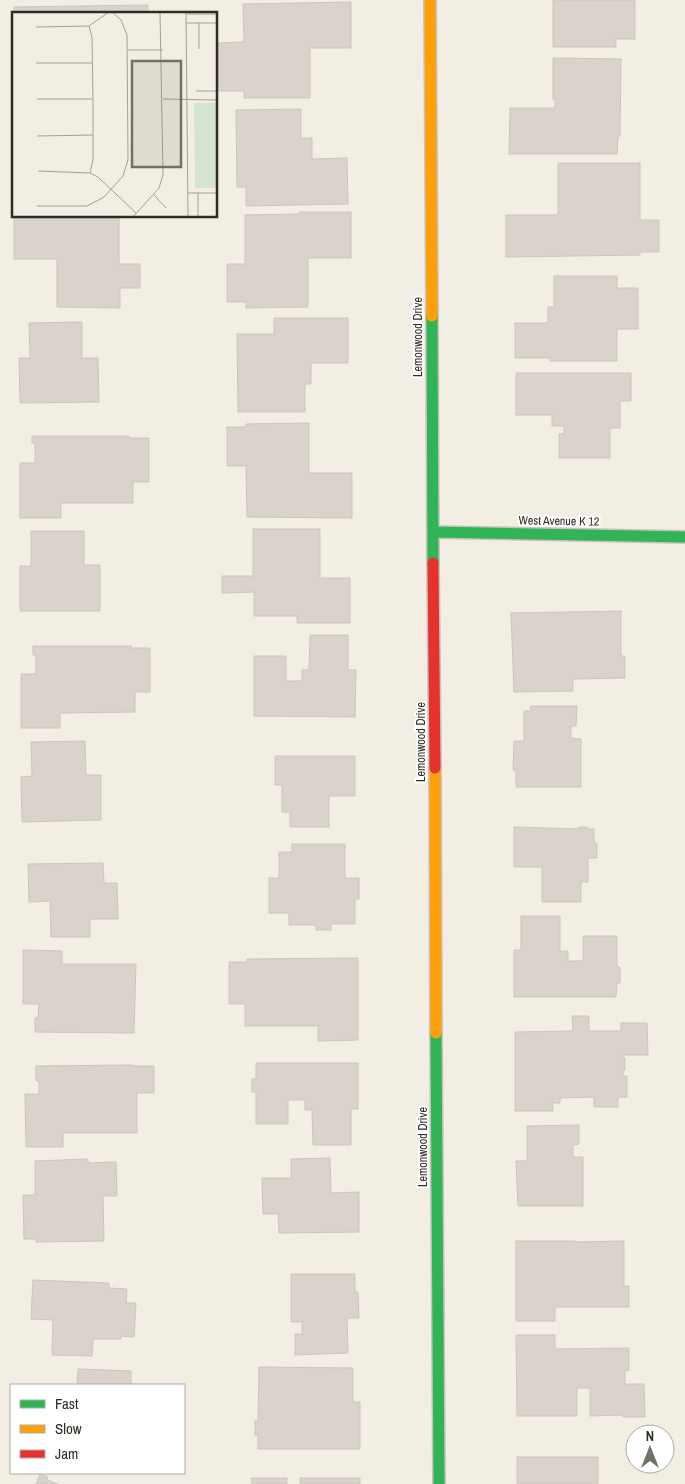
<svg xmlns="http://www.w3.org/2000/svg" width="685" height="1484" font-family="'Archivo Narrow',sans-serif">
<rect width="100%" height="100%" fill="#f3eee3"/>
<path fill="#d9d3cb" stroke="#cbc5bd" d="M553,0H635V39H616V47H553Z
M351,2V48H310V98H244V91H218V43L244,42L243,4Z
M148,5V14H14V7Z
M553,58L621,59L620,136H618L617,154H509L510,108H555V99H553Z
M301,109V138H312V159L347,158L348,204L246,206V187H237L236,110Z
M558,163H640V220H659V252H640V255L506,257V215H558Z
M299,212H351V258H308V307L246,308V302H227V264H245V215L300,214Z
M14,216H119V264H140V288H120V308L57,307V259H14Z
M554,276H617V288H638V329H617V361H550V358H515V323H548V307H554Z
M274,318H348V363H311V384H305V412H238L237,334H274Z
M82,322V358H98L99,402L20,403L19,358H30L29,323Z
M516,373H631V401H620V428H610V458H559V434H564V426H552V415H516Z
M309,423V473H352V518L247,517L246,466H227V427H246V424Z
M32,436H129V438H149V482H133V503H61V518H20V463H35V443H32Z
M253,529H320V578H350V623H297V616H254V592L222,593V576H253Z
M31,531H84V565H100V611H20V566H31Z
M621,611V656H625V678L573,679V691L514,692L511,613Z
M310,635H348V670H356L355,717L254,716V656H286V681H302V670H309Z
M33,646H131V648H150V692H135V712L60,713V728H21V674H36V655H33Z
M531,706H577L576,726H571V738L581,739V787H516V770H513L514,741H524V711H530Z
M85,741L86,775H101V820L22,822L21,777L32,776L31,742Z
M275,756H355V796H329V827H290V812H282V785H275Z
M514,827L579,829V827H587V829H594V843H597V858H588V882H581V902H542V867H514Z
M292,844H345V878H359V899H355V924H331V930H316V925H289V913H269V878H279V852H292Z
M103,863L104,883H117L118,919H90V937H51L50,901L29,902L28,864Z
M521,916H560V951H568V961H583V936H617V967H620V983H617L616,997H514V950H521Z
M23,950L62,951V964H136L134,1033L35,1032V1018H38L39,1004H23Z
M358,958V1040L318,1041V1026H245V1004H229V962H247V959Z
M572,1016H589V1031H621V1023H647L648,1055H623V1058H625V1070H623V1076H627V1097H618V1107H594V1097L560,1098V1103H552L553,1111H515V1032L573,1031Z
M256,1063H358V1109H351V1145H313L312,1110H305V1100H288V1124H256V1092H252V1079H256Z
M132,1065V1066H154V1093H137V1133H63V1147H26L25,1094H39V1081H36V1066Z
M579,1125V1144L573,1145V1157H583V1206H518L516,1161H527V1126Z
M330,1158L331,1193L359,1192V1232L279,1233L278,1214H263L262,1178H291V1159Z
M88,1159V1163L116,1162L117,1196H103L104,1241L36,1242V1239H24L23,1195H35V1161Z
M516,1241H575V1242L624,1241V1286H629V1307H555V1321H516Z
M291,1274H355V1292H358L359,1318H347L348,1353L295,1355V1334H302V1322H291Z
M33,1280L109,1283V1288L127,1289L126,1303H136L134,1337L121,1336V1339H93L92,1356L52,1355L53,1320L31,1319Z
M516,1335H555V1349L629,1348V1370L625,1371V1384H644L645,1417H623V1415L590,1416V1388H577V1416H517Z
M259,1367L353,1368V1402H360V1449H258V1435H255V1421H258Z
M78,1369L131,1371V1384L156,1385H77Z
M517,1457H598V1484H517Z
M40,1474L48,1477L47,1480L58,1484H36Z
M251,1478H287V1484H252Z
M300,1478H360V1484H300Z"/>
<g fill="none" stroke-linecap="round" stroke-linejoin="round">
<g stroke="#c7c3ba" stroke-width="14">
<path id="fast" d="M432,316L433,563
M433,532L685,537
M436,1033L439,1484"/>
</g>
<g stroke="#c7c3ba" stroke-width="14">
<path id="slow" d="M430,0L432,316
M435,768L436,1033"/>
</g>
<g stroke="#c7c3ba" stroke-width="14">
<path id="jam" d="M433,563L435,768"/>
</g>
<use href="#fast" stroke="#30b455" stroke-width="11"/>
<use href="#slow" stroke="#ff9f0a" stroke-width="11"/>
<use href="#jam" stroke="#e5322d" stroke-width="11"/>
</g>
<g text-anchor="middle" dominant-baseline="central" stroke-width="4" stroke-linejoin="round" paint-order="stroke">
<g font-size="12" fill="#302c24" stroke="#fff">
<text transform="translate(418 337) rotate(-90)">Lemonwood Drive</text>
<text transform="translate(559 521) rotate(1)">West Avenue K 12</text>
<text transform="translate(421 742) rotate(-90)">Lemonwood Drive</text>
<text transform="translate(423 1147) rotate(-90)">Lemonwood Drive</text>
</g>
</g>
<g transform="translate(12 12)">
<rect width="205" height="205" fill="#f3eee3"/>
<path d="M182,91H205V176H183Z" fill="#d3e5d0"/>
<path fill="none" stroke="#a5a097" stroke-width="1" d="M174,0L176,205M174,2H205M174,11H205M187,11V37M77,14L80,25L81,87V147L78,161M24,15L77,14L97,0M116,38H151M24,51H80M184,79H205M25,87H81M151,87L205,88M25,124L81,123M26,159L78,161L86,165L124,201M176,181H205M186,181V205M142,183L154,196M25,194H75L92,185L111,164L116,148L115,23L109,8L100,0M121,205L147,176L151,163L148,0"/>
<path fill="#747067" fill-opacity="0.15" stroke="#747067" stroke-width="2.5" d="M120,49H169V155H120Z"/>
<rect width="205" height="205" fill="none" stroke="#302c24" stroke-width="2.5"/>
</g>
<rect x="10" y="1384" width="175" height="90" fill="#ffffff" stroke="#acaba7"/>
<rect x="20" y="1400" width="25" height="8" fill="#30b455" stroke="#acaba7"/>
<text x="55" y="1409" font-size="15" fill="#302c24">Fast</text>
<rect x="20" y="1425" width="25" height="8" fill="#ff9f0a" stroke="#acaba7"/>
<text x="55" y="1434" font-size="15" fill="#302c24">Slow</text>
<rect x="20" y="1450" width="25" height="8" fill="#e5322d" stroke="#acaba7"/>
<text x="55" y="1459" font-size="15" fill="#302c24">Jam</text>
<g transform="translate(650 1449)"><circle r="24" fill="#ffffff" stroke="#acaba7"/>
<path d="M0-4L9 19L0 12L-9 19Z" fill="#747067"/>
<text y="-8" font-size="14" font-weight="bold" text-anchor="middle" fill="#302c24">N</text>
</g>
</svg>
